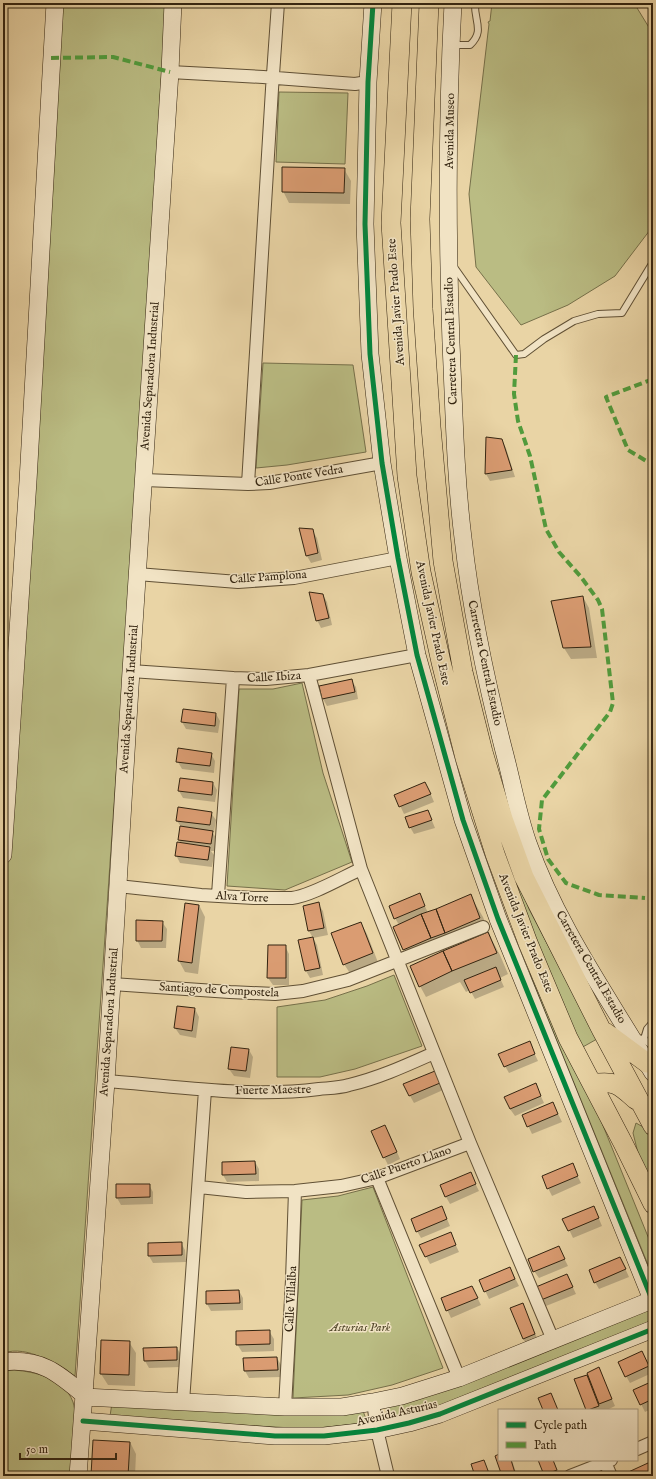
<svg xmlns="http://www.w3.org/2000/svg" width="656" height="1479" font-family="'IM FELL English',serif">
<rect width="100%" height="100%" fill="#e9d4a5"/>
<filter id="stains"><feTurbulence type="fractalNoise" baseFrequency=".005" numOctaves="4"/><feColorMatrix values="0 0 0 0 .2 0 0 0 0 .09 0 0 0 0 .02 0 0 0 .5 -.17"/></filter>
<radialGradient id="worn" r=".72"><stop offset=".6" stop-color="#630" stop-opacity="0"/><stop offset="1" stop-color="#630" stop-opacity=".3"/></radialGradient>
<path fill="#babc83" stroke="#76704a" d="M63,3H166L134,528L116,775L75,1376C54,1364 29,1345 3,1353V861Z
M492,3H634L653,34V226L615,276L568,305L521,325L476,267L469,194L489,24L488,22L490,21Z
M279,92L348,93L345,164L276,162Z
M263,363L353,365L366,452L287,465L256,468Z
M302,683L323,773L352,862L285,890L227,886L239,689H273Z
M504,842L529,909L597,1039L581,1048L523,909L499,844Z
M524,940L557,1012L653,1249V1277L531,977Z
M394,975L422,1046L355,1069L320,1077H277V1007L325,1000L367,986Z
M636,1123L645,1128L653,1139V1189L638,1153L633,1133Z
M373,1187L443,1368L392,1385L348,1395L293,1398L302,1200L338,1196Z
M647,1310L650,1313L651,1321L436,1408L392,1419C386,1417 385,1411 388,1406Z
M14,1370C36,1372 64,1378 73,1402C78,1417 72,1458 71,1476H3V1371Z
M112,1403L363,1411L366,1419L364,1423L310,1429L116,1418L110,1416Z"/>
<path fill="#0003" d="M3,42L5,47L3,49Z
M344,169L351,181L350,204L289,203L283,191Z
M3,179L8,187L3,191Z
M3,191L7,199L3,202Z
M502,440L506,448L515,477L490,481L486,474Z
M312,530L317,538L322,560L311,563L307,556Z
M323,595L327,602L332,625L321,628L317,620Z
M583,597L589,608L597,658L571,659L564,648Z
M351,680L356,687L358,699L327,706L323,699L320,687Z
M216,714L220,721L218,733L186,729L182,722Z
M211,754L215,761L214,773L182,769L178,762Z
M213,783L217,790L215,802L183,798L179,791Z
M429,790L434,802L404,814L395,795Z
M428,811L435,828L414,834L410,827Z
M211,813L216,820L214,832H212L217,839L215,851H211L214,855L212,867L180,863L176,855L181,844L179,840L182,828L177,821Z
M420,895L428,913L470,895L483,917L492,940L500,955L508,974L500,978L504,987L475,999L470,990L466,992L460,982L426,997L420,986L441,953L436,945L408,957L394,927L399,925L395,918Z
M186,904L199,905L205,917L198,974L185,972L179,961Z
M318,904L323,911L328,935L313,938L317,945L323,975L310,978L306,971L300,941L313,938L309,931L304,907Z
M162,922L167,929L166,948H141L137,940Z
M361,923L367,934L379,965L351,975L344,964Z
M285,946L289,954V985H273L268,978Z
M195,1009L199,1017L196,1038L180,1035L175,1028Z
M529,1042L538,1061L509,1073L505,1066Z
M249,1050L253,1057L250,1078L234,1076L229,1069Z
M438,1079L443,1090L414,1103L410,1096Z
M539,1092L544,1103L515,1116L510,1109Z
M553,1103L562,1122L532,1134L523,1115Z
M389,1133L400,1159L388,1165L384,1157Z
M255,1162L259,1169V1181L227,1182L223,1175Z
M572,1165L581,1183L552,1196L548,1188Z
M470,1173L479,1191L450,1204L446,1197Z
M149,1185L153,1192V1204L121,1205L117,1198Z
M442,1207L450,1226L421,1238L417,1231Z
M597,1214L602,1226L573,1238L564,1219Z
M450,1233L459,1252L430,1264L421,1246Z
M181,1243L185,1250L186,1262L153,1263L149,1256Z
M559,1248L568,1266L539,1278L534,1271Z
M624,1266L629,1277L599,1289L595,1282Z
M510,1268L519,1286L489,1299L480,1280Z
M567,1275L576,1294L546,1306L542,1299Z
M472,1287L481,1305L451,1318L442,1299Z
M239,1291L243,1298V1310L211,1311L207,1304Z
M522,1304L539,1342L528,1346L523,1339Z
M269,1331L274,1339V1351L242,1352L237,1344Z
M102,1342H129L136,1353L135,1386L108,1385L101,1374Z
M177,1348L181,1355V1367L149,1368L145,1361L144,1349Z
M277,1358L281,1365V1377L249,1378L245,1371V1359Z
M646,1359L652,1373L630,1383L626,1376Z
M599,1369L615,1406L607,1410H587L576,1380Z
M653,1382V1408L645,1412L641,1404Z
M94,1441L130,1442L136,1454L135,1476H92Z
M496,1456H499V1460H512L517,1476H503Z
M539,1460H553L560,1476H546Z"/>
<path fill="#da9c72" stroke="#332410" d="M282,167L345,168L344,193L282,192Z
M486,437L502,439L512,470L485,474Z
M299,528L313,529L318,553L306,556Z
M309,592L323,594L329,618L316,621Z
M583,596L591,647L563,648L551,601Z
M352,679L355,692L322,699L319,686Z
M183,709L216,713L215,726L181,722Z
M178,748L212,753L210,766L176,762Z
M180,778L213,782L212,795L178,791Z
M425,782L431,794L399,807L394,795Z
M178,807L212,812L210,825L176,821Z
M428,810L432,820L409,828L405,817Z
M180,826L213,831L211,844L178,840Z
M177,842L210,847L208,860L175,856Z
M420,893L425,906L394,919L389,906Z
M471,894L480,918L445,933L436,909Z
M319,902L324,928L308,931L303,906Z
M185,903L199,905L192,963L178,961Z
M436,909L445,933L431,938L421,914Z
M421,914L431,938L403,950L393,927Z
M136,920L163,921L162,941H136Z
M361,922L373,953L343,965L331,933Z
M488,932L497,953L452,971L443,951Z
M313,937L320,968L305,971L298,940Z
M268,945H286V978H267Z
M443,951L452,971L419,987L410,966Z
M496,967L501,980L470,993L464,980Z
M177,1006L195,1008L192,1031L174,1028Z
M530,1041L535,1054L504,1067L498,1054Z
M231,1047L249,1049L246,1071L228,1069Z
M435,1071L440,1083L409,1096L403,1084Z
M536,1083L541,1096L510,1109L504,1097Z
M553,1102L558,1114L527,1127L522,1115Z
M385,1125L397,1152L383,1158L371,1131Z
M255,1161L256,1174L222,1175V1162Z
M573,1163L578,1176L547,1189L542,1176Z
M471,1172L476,1184L445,1197L440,1185Z
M116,1184H150V1197L116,1198Z
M442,1206L447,1219L416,1232L411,1219Z
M594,1206L599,1218L568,1231L562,1219Z
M451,1232L456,1245L425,1257L419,1245Z
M182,1242V1255L148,1256V1243Z
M559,1246L565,1259L533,1272L528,1259Z
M620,1257L626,1269L594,1283L589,1270Z
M510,1267L515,1279L484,1292L479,1280Z
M567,1274L573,1287L541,1300L536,1287Z
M472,1286L478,1298L446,1311L441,1298Z
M239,1290L240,1303L206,1304V1291Z
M523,1303L535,1334L523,1339L510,1308Z
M270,1330V1344L236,1345V1331Z
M101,1340L130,1341L129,1375L100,1374Z
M177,1347V1360L144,1361L143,1348Z
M642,1351L649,1366L625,1377L618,1362Z
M277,1357L278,1370L244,1371L243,1358Z
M599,1367L612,1399L599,1404L587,1373Z
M587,1375L599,1406L588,1410H586L574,1379Z
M653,1381V1399L640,1405L633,1390Z
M551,1393L558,1410H543L538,1398Z
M93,1440L130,1442L128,1476L91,1475Z
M499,1454V1460H511L516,1476H502L495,1456Z
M484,1460L490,1476H475L471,1464Z
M538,1460H553L557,1470L544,1475Z
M648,1463L653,1476H625L624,1474Z"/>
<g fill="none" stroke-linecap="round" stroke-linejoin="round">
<g stroke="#605035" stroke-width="8">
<path id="lane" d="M453,45H470C485,31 474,21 475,3
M454,267L516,355L524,354L544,339L574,321L598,314L622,313L653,262
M636,1038L644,1039L653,1047
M644,1039L647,1029L653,1022"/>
</g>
<g stroke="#605035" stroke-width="14">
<path id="street" d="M170,72L263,77L355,84L368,82
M144,480L248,484L269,483L382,463
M248,484L272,89L278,3
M137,574L238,582L294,578L398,558
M131,671L233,678L266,679L309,675L417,655
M309,675L361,869L470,1143L553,1340
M118,886L201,895L254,898H292C311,896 343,877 361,869
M218,895L233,678
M112,984L230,992L275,994L303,991L348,980L483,927
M106,1081C176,1086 248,1098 319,1089C329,1088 339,1088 349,1085C379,1078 407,1065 434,1053
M377,1178L459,1378
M199,1187L246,1192L295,1191L341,1186L377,1178L470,1143
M183,1402L205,1090
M373,1402L377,1430L388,1476
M285,1407L292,1280L295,1191
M637,1449L653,1442
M605,1462L611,1476
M570,1476L611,1460"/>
</g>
<g stroke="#332410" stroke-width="18">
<path id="secondary" d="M373,3L368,82L365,224L370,354L382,463L398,558L417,655L463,820L498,919L653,1302
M453,3C447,116 447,230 451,343C454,408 455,473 463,538C471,610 486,681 504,751C512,781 518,815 528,843C557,926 609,998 653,1073
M3,855L28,481L55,3
M3,1362C40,1358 57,1372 84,1395L78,1476
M84,1395L106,1081L131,671L170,72L173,3
M84,1397L285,1407H342L373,1402L402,1396L459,1378L652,1300
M83,1421L275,1436H324L377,1430L409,1423L440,1414L653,1329"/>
</g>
<g stroke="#332410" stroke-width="20">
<path id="primary" d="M402,3L391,223L407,476L421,572L441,662L465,758L495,854L528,943L568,1038L623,1143L653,1204
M429,3L420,219L423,309L431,427L443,561L463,672L483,752L503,819L524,877L601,1029L653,1126
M605,1032L647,1063
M592,1084C615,1080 619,1085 636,1100"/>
</g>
<use href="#lane" stroke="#f1e3c4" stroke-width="6"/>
<use href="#street" stroke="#f1e3c4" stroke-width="12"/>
<use href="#secondary" stroke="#f1e3c4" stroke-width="17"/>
<use href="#primary" stroke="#e9d4a5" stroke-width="19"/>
<path stroke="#519b3c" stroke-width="4" stroke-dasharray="8 4" stroke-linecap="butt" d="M51,58L113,57L170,72
M516,355L514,394L518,421L530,456L546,529L559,552L581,577L598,600L602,609L613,703L610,712L542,800L539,829L548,859L566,883L599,895L645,898
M653,379L606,397L628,450L653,465"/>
<g stroke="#f1e3c4" stroke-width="8">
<path id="cycleway" d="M373,3L368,82L365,224L370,354L382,463L398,558L417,655L463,820L498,919L653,1302
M83,1421L275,1436H324L377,1430L409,1423L440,1414L653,1329"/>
</g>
<use href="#cycleway" stroke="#00873e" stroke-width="5"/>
</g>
<g text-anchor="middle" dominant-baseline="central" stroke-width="3" stroke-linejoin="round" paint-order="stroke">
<g font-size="12" fill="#332410" stroke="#f1e3c4">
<text transform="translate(450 131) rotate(-89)">Avenida Museo</text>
<text transform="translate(396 302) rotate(-94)">Avenida Javier Prado Este</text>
<text transform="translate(451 341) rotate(-92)">Carretera Central Estadio</text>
<text transform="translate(150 376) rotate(-86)">Avenida Separadora Industrial</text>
<text transform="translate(299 476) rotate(-9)">Calle Ponte Vedra</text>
<text transform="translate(268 577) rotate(-4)">Calle Pamplona</text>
<text transform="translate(433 623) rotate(78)">Avenida Javier Prado Este</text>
<text transform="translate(485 663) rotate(78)">Carretera Central Estadio</text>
<text transform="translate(274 677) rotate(-3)">Calle Ibiza</text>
<text transform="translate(129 699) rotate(-86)">Avenida Separadora Industrial</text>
<text transform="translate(242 897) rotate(3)">Alva Torre</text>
<text transform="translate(526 933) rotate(68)">Avenida Javier Prado Este</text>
<text transform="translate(591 967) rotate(60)">Carretera Central Estadio</text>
<text transform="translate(219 990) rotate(3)">Santiago de Compostela</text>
<text transform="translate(109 1022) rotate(-86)">Avenida Separadora Industrial</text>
<text transform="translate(273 1090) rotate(-1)">Fuerte Maestre</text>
<text transform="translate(406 1165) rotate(-19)">Calle Puerto Llano</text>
<text transform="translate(291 1299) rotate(-87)">Calle Villalba</text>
<text transform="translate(397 1413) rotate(-13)">Avenida Asturias</text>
</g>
<g font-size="12" font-style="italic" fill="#554a2d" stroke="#f1e3c4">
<text x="360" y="1327">Asturias Park</text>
</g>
</g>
<rect width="656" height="1479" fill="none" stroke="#e9d4a5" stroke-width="16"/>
<rect x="4" y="4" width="648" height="1471" fill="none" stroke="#332410" stroke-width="2"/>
<rect x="8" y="8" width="640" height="1463" fill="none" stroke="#332410"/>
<rect x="498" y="1409" width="140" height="52" fill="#f1e3c4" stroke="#a5977c"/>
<rect x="506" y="1422" width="20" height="6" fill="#00873e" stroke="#a5977c"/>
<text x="534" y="1429" font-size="12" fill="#332410">Cycle path</text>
<rect x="506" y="1442" width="20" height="6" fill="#519b3c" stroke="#a5977c"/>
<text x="534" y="1449" font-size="12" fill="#332410">Path</text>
<path d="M20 1453v6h96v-6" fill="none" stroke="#332410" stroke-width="2"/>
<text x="26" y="1453" font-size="12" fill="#332410" stroke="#f1e3c4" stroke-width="3" paint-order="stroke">50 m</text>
<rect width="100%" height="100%" filter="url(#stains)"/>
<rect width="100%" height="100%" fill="url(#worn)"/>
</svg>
